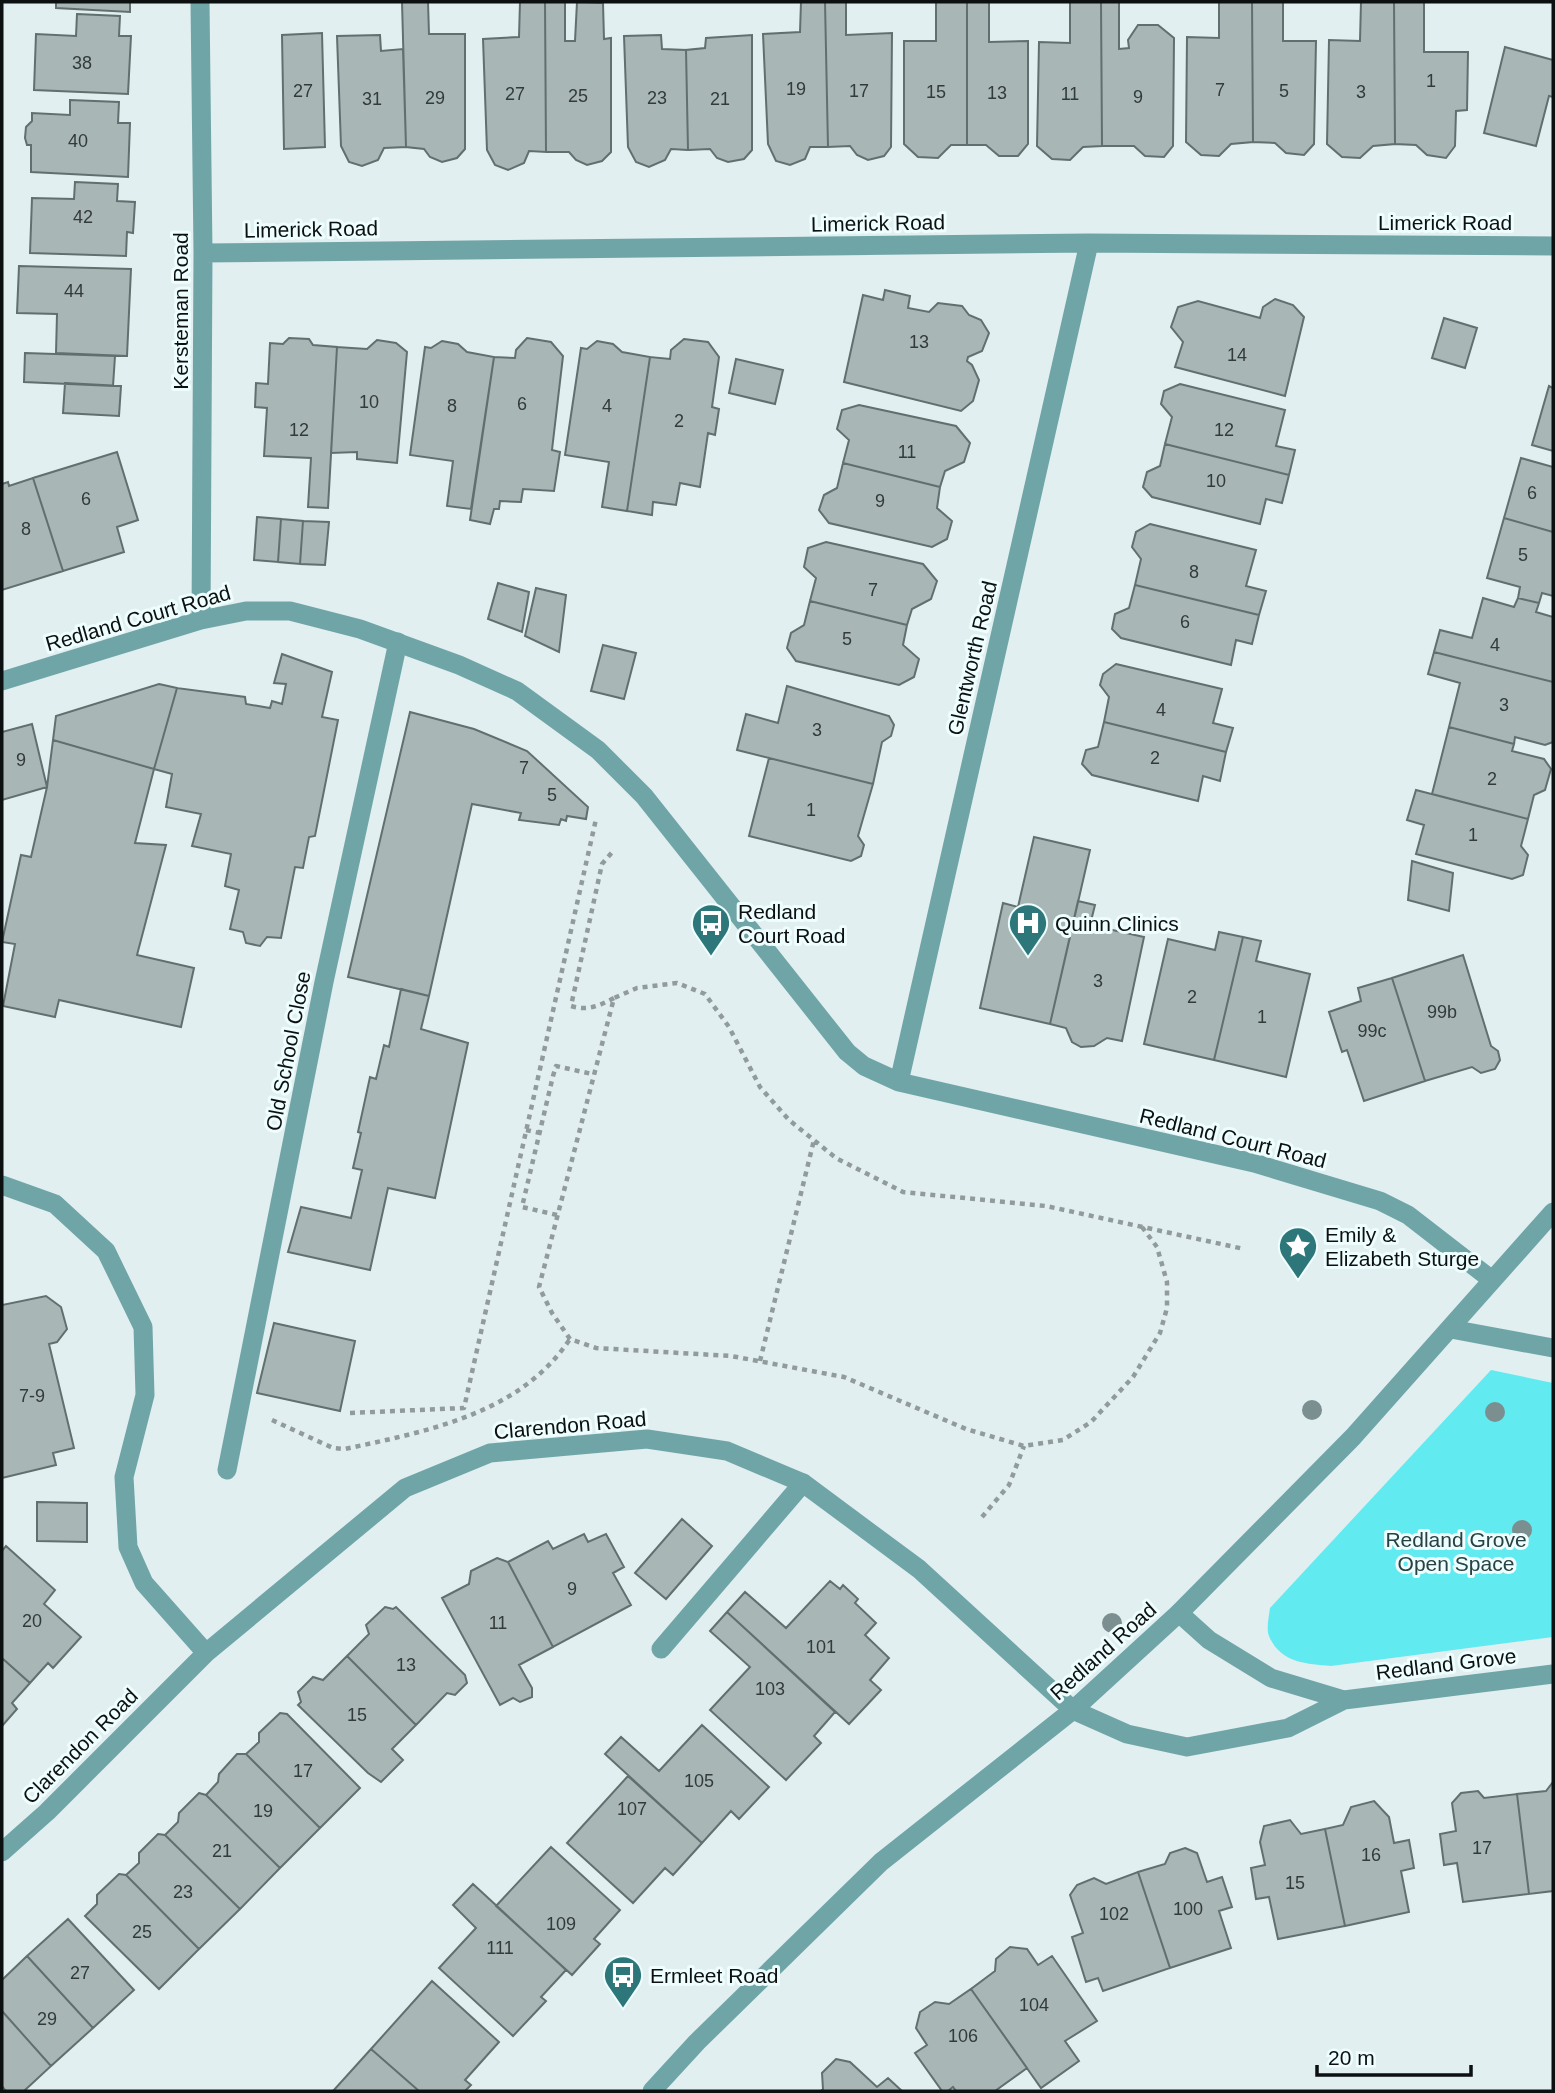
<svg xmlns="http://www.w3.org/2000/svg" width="1555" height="2093" font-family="Arial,sans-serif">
<rect width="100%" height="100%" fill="#e1eff0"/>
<path fill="#61eaef" d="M1491,1370L1553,1383V1637L1331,1666C1307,1664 1280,1663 1269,1636C1266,1629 1269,1616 1270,1608Z"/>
<path fill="#a8b6b6" stroke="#626f6f" stroke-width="2" d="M56,2H130V12L56,8Z
M402,2H428L429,34H465V149L457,158L442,162L430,157L424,149L406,147Z
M520,2H545L546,152L529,151L524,163L508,170L495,165L487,150L483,39L519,37Z
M545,2H565V41H575L577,2L603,3L604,39L611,38V152L602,161L587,165L576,160L569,152H546Z
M801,2H825L828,147H810L805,159L790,165L776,161L768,144L763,34L800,32Z
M825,2H846V35L892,33L891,147L884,156L868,160L857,155L850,146L828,147Z
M936,2H967V145H951L938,158L918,157L904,144V41H936Z
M967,2H989V42L1028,41V144L1018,156H999L986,145H967Z
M1070,2H1101L1102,146L1083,147L1070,160L1052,159L1037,146L1039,42L1070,43Z
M1101,2H1119V49L1129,48L1128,40L1138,25H1158L1174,38L1173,146L1164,157L1145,156L1134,146H1102Z
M1219,2H1252L1253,142L1231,144L1219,156L1201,155L1186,142L1187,37L1219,38Z
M1252,2H1283V41H1316L1314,144L1304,155L1286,153L1275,143L1253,142Z
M1361,2H1394L1395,144L1373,146L1360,158L1342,157L1327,144L1329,40L1360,41Z
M1394,2H1424V52H1468L1467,110L1456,111L1455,146L1446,158L1427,155L1416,145L1395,144Z
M77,14L120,16L119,36H131L128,94L34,90L36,34L76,36Z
M322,33L325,147L284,149L282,35Z
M380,35L381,51L403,49L406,147L384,148L378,160L362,166L349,162L341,146L337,36Z
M661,35L662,49L686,50L688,150L671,149L665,160L649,167L636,162L628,147L624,36Z
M752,35V150L744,159L728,162L717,158L710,149L688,150L686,50L705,48L706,38Z
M1505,47L1553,60V97L1549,96L1536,146L1484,133Z
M70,100L119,102L118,123H130L128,177L31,172V145H27L25,138L26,127L32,121V113L70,115Z
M75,182L118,184L117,201L135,202L133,233L127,232L126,256L30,253L32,198L74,199Z
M19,266L131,269L127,356L56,353L57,314L17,313Z
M885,290L910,296L908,308L929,312L938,303L962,306L969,315L981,320L989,333L982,351L968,357L967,361L972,365L979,380L973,401L961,411L844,382L863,295L883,300Z
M1275,299L1293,305L1304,317L1285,396L1175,367L1183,342L1171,327L1178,307L1198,301L1260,318L1263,307Z
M1444,318L1477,328L1465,368L1432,358Z
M289,338L309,339L313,345L337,347L328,508L308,507L311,458L264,456L267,408L255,407L256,383L268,384L270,343L283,344Z
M527,338L551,342L563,356L552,450L560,452L554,491L523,489L521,502L500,501L499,509H494L490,524L470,520L494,357L515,358L516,350Z
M684,339L708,342L719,357L712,407L719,409L715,435L708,433L700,487L680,483L676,505L653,502L652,515L627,511L650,357L670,359L671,350Z
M377,340L396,343L407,352L397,463L357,459V452L331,453L337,347L367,349Z
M442,341L458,344L467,352L494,357L471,509L447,506L453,461L410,455L425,347L431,348Z
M597,341L613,344L622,352L650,357L627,511L602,507L609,462L565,455L581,348L587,349Z
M25,353L115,356L113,386L24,382Z
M736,359L783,370L775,404L729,393Z
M65,383L121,386L119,416L63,413Z
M1180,384L1285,410L1276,446L1295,450L1289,475L1165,444L1172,417L1161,404L1164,391Z
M1549,386L1553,388V451L1532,445Z
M859,405L956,426L970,443L964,462L945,471L940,487L843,463L849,440L837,429L842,410Z
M1165,444L1289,475L1282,503L1266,499L1260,524L1152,497L1143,487L1147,472L1160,466Z
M117,452L138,520L117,527L124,552L63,571L33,478Z
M1521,458L1553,467V532L1504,518Z
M843,463L940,487L937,508L952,521L947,539L932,547L829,523L819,510L824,495L837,488Z
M33,478L63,571L2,590V484L8,482L9,486Z
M257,517L281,519L278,562L254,560Z
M1504,518L1553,532V596L1542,593L1539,603L1518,598L1520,587L1487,578Z
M281,519L303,521L300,564L278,562Z
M303,521L329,522L325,565L300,564Z
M1150,524L1256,550L1246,586L1266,591L1259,615L1135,585L1141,559L1132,547L1136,532Z
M826,542L923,564L937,581L931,599L912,609L907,625L810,601L816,578L804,567L808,548Z
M498,583L529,592L522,632L488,619Z
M1135,585L1259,615L1252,644L1236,640L1231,665L1121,638L1112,629L1115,614L1129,608Z
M536,588L566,595L559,652L525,636Z
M1483,598L1514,607L1518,598L1539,603L1536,612L1553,617V682L1434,652L1440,630L1472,638Z
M810,601L907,625L903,645L919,659L914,677L899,685L796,661L787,648L791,633L804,625Z
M603,645L636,653L624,699L591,691Z
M1434,652L1553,682V742L1545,745L1515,737L1514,744L1449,727L1460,683L1428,674Z
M282,654L332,672L322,717L338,720L315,836L309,837L303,868L295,867L281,938L267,937L260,946L246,943L243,932L230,929L239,890L225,886L231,854L192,846L201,814L166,807L172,774L154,769L177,688L245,697L246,704L270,708L272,701L282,704L286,684L274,683Z
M1116,664L1222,689L1213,723L1233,728L1226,752L1104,722L1109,697L1100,685L1103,674Z
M159,684L177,688L154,769L53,740L56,716Z
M787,686L889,716L894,725L891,736L882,742L873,784L737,750L746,714L778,723Z
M410,712L474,729L527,751L588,807L586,819L567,816L566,821L561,819L559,825L519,820L521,813L472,804L429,996L348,977Z
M1104,722L1226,752L1220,781L1203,776L1198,801L1092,775L1082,764L1086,750L1098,747Z
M32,724L47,787L2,800V732Z
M1449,727L1514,744L1512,751L1544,759L1551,769L1545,790L1534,795L1528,819L1432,794Z
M53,740L154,769L135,843L166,845L137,955L194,968L181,1027L59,1000L55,1017L3,1006L15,944L2,942L21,855L31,857L47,787Z
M769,758L873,784L858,836L864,845L861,856L851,861L749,836Z
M1416,790L1528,819L1521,846L1528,855L1523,875L1512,879L1416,854L1424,825L1407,820Z
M1034,837L1090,850L1050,1024L980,1008L1003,903L1018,907Z
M1412,861L1453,873L1449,911L1408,900Z
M1078,901L1095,905L1090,925L1144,937L1122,1041L1107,1038L1094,1046L1081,1047L1072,1042L1066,1028L1050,1024Z
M1219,932L1243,937L1214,1060L1144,1044L1168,939L1215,950Z
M1243,937L1261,941L1256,961L1310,974L1286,1077L1214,1060Z
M1463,955L1491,1046L1498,1051L1500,1060L1495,1069L1481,1073L1472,1067L1425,1081L1392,978Z
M1392,978L1425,1081L1364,1101L1347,1050L1342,1052L1329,1012L1361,1001L1358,988Z
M401,989L429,996L421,1029L468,1043L435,1198L388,1188L370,1270L288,1252L301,1207L351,1218L362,1170L353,1168L361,1133L358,1132L370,1077L376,1079L384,1045L389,1047Z
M46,1296L61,1307L67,1329L57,1342L49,1344L74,1448L53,1453L56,1465L2,1478V1305Z
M274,1323L355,1341L340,1411L257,1393Z
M37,1502L87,1503V1542L37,1541Z
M682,1519L712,1546L666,1599L635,1573Z
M584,1534L588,1542L606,1534L624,1567L613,1573L631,1605L553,1647L508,1562L548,1541L553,1549Z
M6,1546L55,1590L44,1604L81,1637L53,1668L48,1663L30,1683L2,1658V1551Z
M497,1558L508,1562L553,1647L519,1665L532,1688V1697L520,1702L513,1698L500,1705L442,1598L469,1584L471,1571Z
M830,1581L840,1589L843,1585L858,1599L855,1603L876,1623L865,1635L889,1658L870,1680L881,1690L849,1724L727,1612L745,1592L786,1628Z
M385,1607L393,1609L396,1607L465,1675L467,1683L455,1695L447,1693L416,1725L347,1656L369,1634L366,1625Z
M727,1612L835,1712L814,1736L821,1743L786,1780L710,1710L750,1667L710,1631Z
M347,1656L416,1725L392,1749L403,1760L381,1782L368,1773L298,1705L301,1702L298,1692L313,1677L323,1680Z
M2,1658L30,1683L12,1703L17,1709L2,1726Z
M280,1713L287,1714L360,1788L320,1828L246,1754L259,1742V1733Z
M702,1725L769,1787L739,1819L731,1811L702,1843L605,1754L621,1737L659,1771Z
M237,1754H246L320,1828L280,1868L206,1795L218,1782L219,1774Z
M628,1776L702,1843L673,1875L665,1868L633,1903L567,1843Z
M1553,1782V1891L1529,1894L1517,1794L1546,1791Z
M1478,1791L1484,1798L1517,1794L1529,1894L1463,1902L1457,1863L1444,1865L1440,1834L1456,1831L1452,1803L1461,1793Z
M199,1793L206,1795L280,1868L240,1909L165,1835L178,1822L179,1813Z
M1374,1801L1389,1817L1394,1843L1409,1840L1414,1868L1401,1871L1409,1912L1345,1926L1325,1829L1343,1825L1351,1807Z
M1290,1820L1301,1834L1325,1829L1345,1926L1278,1939L1269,1897L1256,1899L1251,1868L1265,1865L1260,1842L1264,1826Z
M158,1834L165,1835L240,1909L199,1949L126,1875L139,1863V1853Z
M551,1847L620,1910L594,1939L600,1944L572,1975L496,1906Z
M1185,1848L1197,1853L1207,1882L1222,1877L1232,1907L1219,1911L1231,1948L1170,1968L1138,1872L1165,1864L1170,1853Z
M1138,1872L1170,1968L1103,1991L1098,1978L1086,1982L1072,1937L1083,1933L1070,1895L1077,1885L1094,1878L1106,1884Z
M119,1874L126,1875L199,1949L159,1989L85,1916L97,1904V1895Z
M473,1884L566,1970L541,1997L546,2001L513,2036L439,1968L476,1928L453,1905Z
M68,1919L134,1990L93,2028L27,1956Z
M1010,1947L1027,1949L1038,1965L1052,1956L1097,2021L1065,2041L1079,2061L1041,2088L971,1989L995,1971L996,1959Z
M27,1956L93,2028L51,2066L2,2011V1980Z
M432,1981L499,2042L465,2080L471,2085L465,2091H419L371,2049Z
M971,1989L1027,2068L995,2091H956L953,2087L948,2091H942L915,2053L927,2045L916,2028L920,2012L935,2002L949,2004Z
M2,2011L51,2066L24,2091H6L2,2086Z
M371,2049L419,2091H333Z
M836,2059L850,2062L877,2087L888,2078L902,2091H821L823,2089L822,2073Z"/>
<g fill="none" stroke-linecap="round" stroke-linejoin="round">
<path stroke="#919b9c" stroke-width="4.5" stroke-dasharray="5 5" stroke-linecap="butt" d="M614,998C599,1006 588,1011 571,1006L602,864L614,850
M526,1130L540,1133
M557,1215L522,1207L553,1076L556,1066L592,1074
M1142,1227L1157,1247L1167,1282V1308L1160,1333L1133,1377L1091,1422L1063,1440L1024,1446L966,1429L844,1377L731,1356L596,1348L570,1339L552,1313L539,1287L614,998L637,988L677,983L705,994L729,1027L760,1087L789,1120L836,1158L903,1192L1046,1206L1244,1249
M760,1361L814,1140
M350,1413L464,1408L596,819
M272,1420L333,1448L345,1449C428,1431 520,1414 570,1339
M982,1517L1009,1485L1024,1446"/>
<path stroke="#70a5a7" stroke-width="19" d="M227,1470L324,982L398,642
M661,1649L803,1483"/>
<path stroke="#70a5a7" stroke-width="19" d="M200,2L203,253L201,620
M203,253L1089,243L1553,246
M2,681L201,620L246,611H290L360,629L459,665L517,691L598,750L644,796L847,1052L864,1066L899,1082L1254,1163L1380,1201L1408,1215L1492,1280
M899,1082L1089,243
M2,1185L55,1204L106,1251L143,1327L145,1395L124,1477L128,1547L144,1583L206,1653
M1451,1329L1553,1348
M1179,1613L1209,1640L1271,1678L1344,1700
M2,1852L47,1812L206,1653L405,1488L490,1453L647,1439L727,1451L803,1483L919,1569L1073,1710L1127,1734L1187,1747L1288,1728L1344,1700L1553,1674"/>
<path stroke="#70a5a7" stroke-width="19" d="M652,2091L697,2042L881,1862L1073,1710L1179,1613L1353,1437L1553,1212"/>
</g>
<g fill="#7b8f90">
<circle cx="1312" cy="1410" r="10"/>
<circle cx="1495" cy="1412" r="10"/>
<circle cx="1522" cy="1530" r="10"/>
<circle cx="1112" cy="1623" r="10"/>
</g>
<defs>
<g id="bus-pin" transform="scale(2.0125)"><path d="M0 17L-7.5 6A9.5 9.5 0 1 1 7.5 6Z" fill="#2d777a" stroke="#eefdfd"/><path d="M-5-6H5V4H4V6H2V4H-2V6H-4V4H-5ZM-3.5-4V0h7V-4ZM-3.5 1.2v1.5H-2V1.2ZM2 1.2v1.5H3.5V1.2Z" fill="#fff"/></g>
<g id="hospital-pin" transform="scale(2.0125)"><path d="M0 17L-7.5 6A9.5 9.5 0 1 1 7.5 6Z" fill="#2d777a" stroke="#eefdfd"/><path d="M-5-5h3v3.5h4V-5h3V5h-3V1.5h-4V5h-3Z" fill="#fff"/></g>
<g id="sight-pin" transform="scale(2.0125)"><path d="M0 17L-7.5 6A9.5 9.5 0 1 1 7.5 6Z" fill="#2d777a" stroke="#eefdfd"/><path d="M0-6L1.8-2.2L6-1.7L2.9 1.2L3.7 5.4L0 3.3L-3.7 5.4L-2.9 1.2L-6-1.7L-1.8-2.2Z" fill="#fff"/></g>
</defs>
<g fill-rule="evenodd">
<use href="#bus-pin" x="711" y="923"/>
<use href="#hospital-pin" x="1028" y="923"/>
<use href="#sight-pin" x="1298" y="1246"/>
<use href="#bus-pin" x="623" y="1975"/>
</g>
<g text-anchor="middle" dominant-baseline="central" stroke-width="6" stroke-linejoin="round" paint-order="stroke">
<g font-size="18" fill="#333a3a">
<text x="82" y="63">38</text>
<text x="1431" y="81">1</text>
<text x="796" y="89">19</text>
<text x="1220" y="90">7</text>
<text x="303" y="91">27</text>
<text x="859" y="91">17</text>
<text x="1284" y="91">5</text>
<text x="936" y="92">15</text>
<text x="1361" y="92">3</text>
<text x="997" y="93">13</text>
<text x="515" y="94">27</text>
<text x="1070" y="94">11</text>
<text x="578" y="96">25</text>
<text x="1138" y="97">9</text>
<text x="435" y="98">29</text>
<text x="657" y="98">23</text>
<text x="372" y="99">31</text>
<text x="720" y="99">21</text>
<text x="78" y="141">40</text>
<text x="83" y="217">42</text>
<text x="74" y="291">44</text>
<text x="919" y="342">13</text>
<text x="1237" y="355">14</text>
<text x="369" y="402">10</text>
<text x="522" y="404">6</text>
<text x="452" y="406">8</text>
<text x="607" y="406">4</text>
<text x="679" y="421">2</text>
<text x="299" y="430">12</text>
<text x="1224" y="430">12</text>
<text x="907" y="452">11</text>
<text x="1216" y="481">10</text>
<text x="1532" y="493">6</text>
<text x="86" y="499">6</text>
<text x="880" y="501">9</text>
<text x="26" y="529">8</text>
<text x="1523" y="555">5</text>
<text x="1194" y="572">8</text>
<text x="873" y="590">7</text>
<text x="1185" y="622">6</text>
<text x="847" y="639">5</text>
<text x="1495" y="645">4</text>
<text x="1504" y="705">3</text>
<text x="1161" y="710">4</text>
<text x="817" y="730">3</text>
<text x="1155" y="758">2</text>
<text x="21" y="760">9</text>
<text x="524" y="768">7</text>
<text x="1492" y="779">2</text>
<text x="552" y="795">5</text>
<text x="811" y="810">1</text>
<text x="1473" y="835">1</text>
<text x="1098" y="981">3</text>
<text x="1192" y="997">2</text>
<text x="1442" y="1012">99b</text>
<text x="1262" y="1017">1</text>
<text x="1372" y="1031">99c</text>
<text x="32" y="1396">7-9</text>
<text x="572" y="1589">9</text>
<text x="32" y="1621">20</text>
<text x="498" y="1623">11</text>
<text x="821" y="1647">101</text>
<text x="406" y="1665">13</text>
<text x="770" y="1689">103</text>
<text x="357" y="1715">15</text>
<text x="303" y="1771">17</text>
<text x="699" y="1781">105</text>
<text x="632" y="1809">107</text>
<text x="263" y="1811">19</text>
<text x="1482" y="1848">17</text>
<text x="222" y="1851">21</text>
<text x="1371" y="1855">16</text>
<text x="1295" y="1883">15</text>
<text x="183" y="1892">23</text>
<text x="1188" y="1909">100</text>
<text x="1114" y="1914">102</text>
<text x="561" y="1924">109</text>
<text x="142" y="1932">25</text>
<text x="500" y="1948">111</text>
<text x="80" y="1973">27</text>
<text x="1034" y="2005">104</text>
<text x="47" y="2019">29</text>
<text x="963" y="2036">106</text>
</g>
<g font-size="21" fill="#0c1010" stroke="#eefdfd">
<text x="1445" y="222">Limerick Road</text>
<text transform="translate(878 223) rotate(-1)">Limerick Road</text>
<text transform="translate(311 229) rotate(-1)">Limerick Road</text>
<text transform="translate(180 311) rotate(-90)">Kersteman Road</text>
<text transform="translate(138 618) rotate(-16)">Redland Court Road</text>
<text transform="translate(972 658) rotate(-77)">Glentworth Road</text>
<text transform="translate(288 1051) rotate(-79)">Old School Close</text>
<text transform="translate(1233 1138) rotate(14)">Redland Court Road</text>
<text transform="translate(570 1425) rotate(-5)">Clarendon Road</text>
<text transform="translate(1103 1651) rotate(-42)">Redland Road</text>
<text transform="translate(1446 1664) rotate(-7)">Redland Grove</text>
<text transform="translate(80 1746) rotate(-45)">Clarendon Road</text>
</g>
<g font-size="21" fill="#0c1010" stroke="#eefdfd" text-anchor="start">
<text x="738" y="911">Redland<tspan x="738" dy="24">Court Road</tspan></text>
<text x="1055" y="923">Quinn Clinics</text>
<text x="1325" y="1234">Emily &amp;<tspan x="1325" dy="24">Elizabeth Sturge</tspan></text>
<text x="650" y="1975">Ermleet Road</text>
</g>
<g font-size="21" fill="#284142" stroke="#eefdfd">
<text x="1456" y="1539">Redland Grove<tspan x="1456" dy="24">Open Space</tspan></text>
</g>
</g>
<rect width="1555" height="2093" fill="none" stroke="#0c1010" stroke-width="7"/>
<path d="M1317 2065v10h154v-10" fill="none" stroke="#0c1010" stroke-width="3.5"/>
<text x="1328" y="2065" font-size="21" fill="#0c1010" stroke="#eefdfd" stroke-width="5" paint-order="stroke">20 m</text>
</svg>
